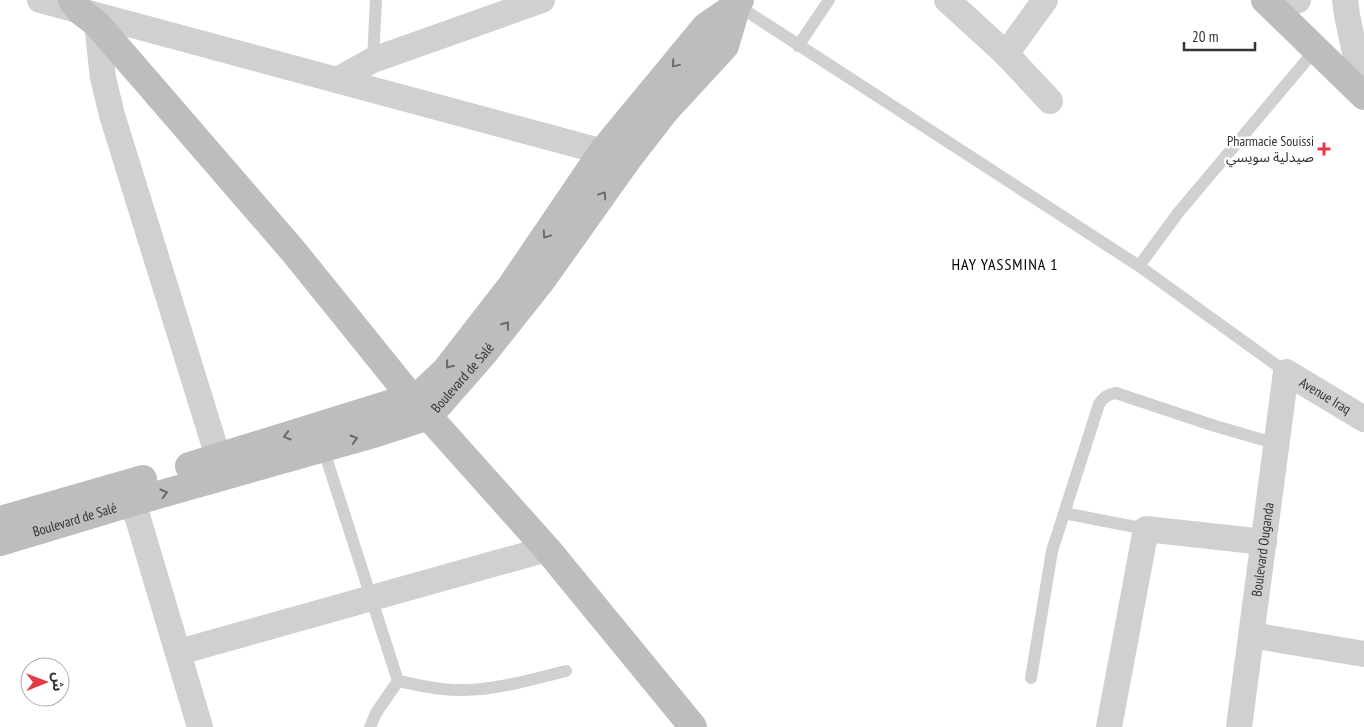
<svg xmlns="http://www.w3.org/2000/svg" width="1364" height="727" font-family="'PT Sans Narrow','Noto Sans Arabic',sans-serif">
<rect width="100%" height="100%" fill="#fff"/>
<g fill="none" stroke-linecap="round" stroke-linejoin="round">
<path stroke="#d0d0d0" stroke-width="12" d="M737,5L1139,266L1286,372
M798,46L829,0
M373,60L376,0
M1139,266L1178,213L1316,49
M323,448L398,681L376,713L370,727
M1064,513L1146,529
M1031,678L1052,551L1099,404C1104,397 1108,394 1116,393L1215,426L1277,444
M398,681C419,685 441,691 463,690C496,690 534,679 566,671"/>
<g stroke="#d0d0d0" stroke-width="26">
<path d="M40,0L622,157"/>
<path d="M947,0L1006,54L1045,0"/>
<path d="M1345,0L1347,15L1364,95"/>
<path d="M1274,9L1298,0"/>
<path d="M97,24L103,78L112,115L224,476"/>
<path d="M1006,54L1050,101"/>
<path d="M337,80L373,60L542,0"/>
<path d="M133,502L200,727"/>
<path d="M1251,635L1364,654"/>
<path d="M179,652L547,549"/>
<path d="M1109,727L1146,529L1264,542"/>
<path id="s1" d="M1239,727L1286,372L1364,419"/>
</g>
<g stroke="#bdbdbd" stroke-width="28">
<path d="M72,0L80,11L97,24L294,252L411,397L547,549L693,727"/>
<path d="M1265,0L1364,96"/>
<path d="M189,466L411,397L424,391L445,371L511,286L602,152L706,26L737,5"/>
<path d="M0,520L143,479"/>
<path id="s2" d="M0,542L133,502L377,433L429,416L484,353L542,280L628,159L666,110L725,46L737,5L740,0"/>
</g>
</g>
<defs><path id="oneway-chevron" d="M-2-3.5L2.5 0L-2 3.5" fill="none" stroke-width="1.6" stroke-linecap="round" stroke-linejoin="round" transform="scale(1.25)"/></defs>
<g stroke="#6a6a6a">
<use href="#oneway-chevron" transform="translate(675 64) rotate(130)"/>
<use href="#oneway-chevron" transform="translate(603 195) rotate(-56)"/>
<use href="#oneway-chevron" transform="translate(546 235) rotate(124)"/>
<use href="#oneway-chevron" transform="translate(506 325) rotate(-52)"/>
<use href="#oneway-chevron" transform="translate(449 365) rotate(129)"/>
<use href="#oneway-chevron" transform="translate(287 436) rotate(163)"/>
<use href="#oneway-chevron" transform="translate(354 439) rotate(-16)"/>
<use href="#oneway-chevron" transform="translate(164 493) rotate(-16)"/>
</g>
<path fill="#e63946" stroke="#fff" stroke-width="2" d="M1321.5 141.5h5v5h5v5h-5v5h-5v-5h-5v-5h5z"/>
<g text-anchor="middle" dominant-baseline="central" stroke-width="5" stroke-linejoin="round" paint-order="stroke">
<g font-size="14" fill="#333" stroke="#fff" text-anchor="end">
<text x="1314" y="141">Pharmacie Souissi<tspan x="1314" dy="16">صيدلية سويسي</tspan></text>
</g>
<g font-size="14" fill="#333" stroke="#fff">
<text stroke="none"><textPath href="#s2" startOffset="498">Boulevard de Salé</textPath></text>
<text stroke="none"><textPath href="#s1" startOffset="404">Avenue Iraq</textPath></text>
<text stroke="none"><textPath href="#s2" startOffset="78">Boulevard de Salé</textPath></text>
<text stroke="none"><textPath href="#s1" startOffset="179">Boulevard Ouganda</textPath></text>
</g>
<g font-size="16" letter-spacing="1" fill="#000" stroke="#fff">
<text x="1005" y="264">HAY YASSMINA 1</text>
</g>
</g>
<g transform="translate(45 682) rotate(89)"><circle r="24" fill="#ffffff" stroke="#adadad"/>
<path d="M0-4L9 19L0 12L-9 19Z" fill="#e63946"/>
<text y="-8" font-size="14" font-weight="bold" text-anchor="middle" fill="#333333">ش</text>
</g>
<path d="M1184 42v8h71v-8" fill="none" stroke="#333333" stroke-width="2.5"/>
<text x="1192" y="42" font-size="15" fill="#333333" stroke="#ffffff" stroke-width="4" paint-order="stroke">20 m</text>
</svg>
